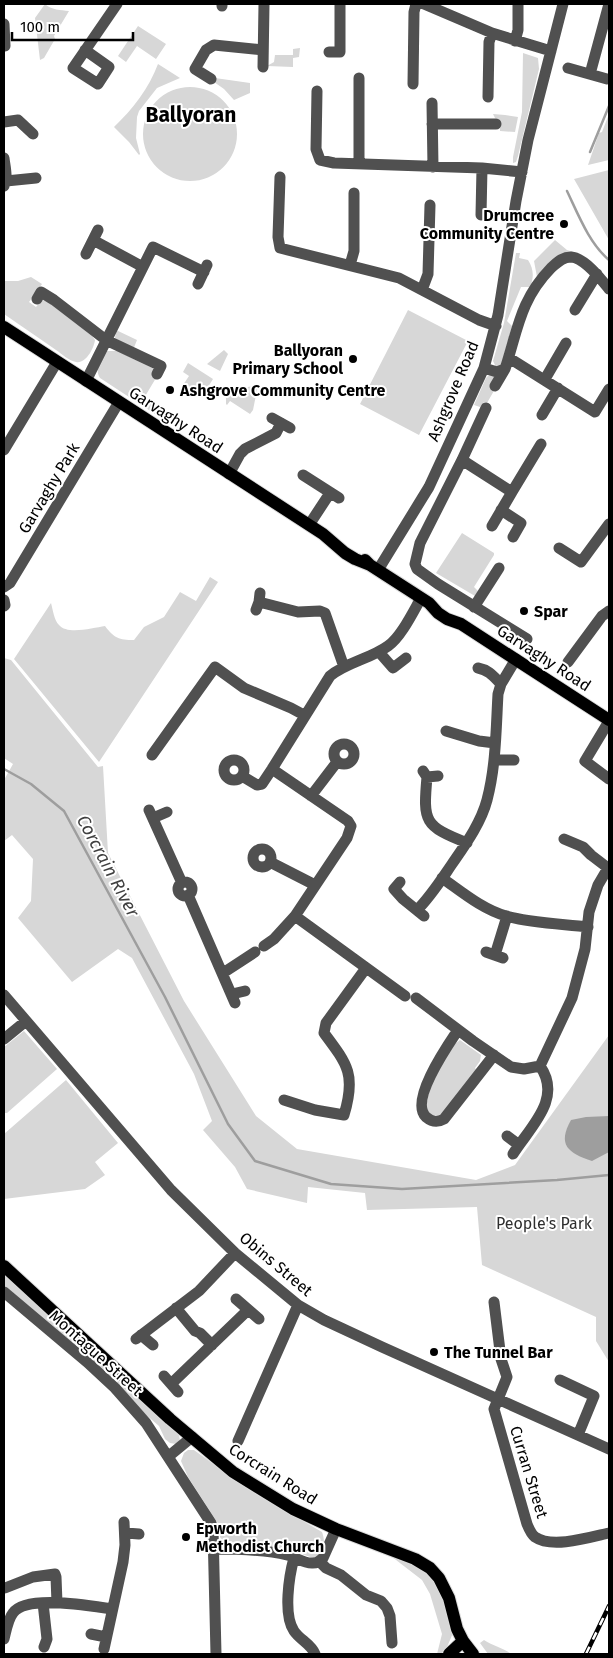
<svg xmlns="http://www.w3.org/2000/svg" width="613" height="1658" font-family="'Fira Sans',sans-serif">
<rect width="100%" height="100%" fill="#fff"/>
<path fill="#d7d7d7" d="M45,4C51,10 61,10 69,11L54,36L55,39L44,58L40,60L35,18Z
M138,26L166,44L156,59L137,46L126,62L118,56Z
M300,48L299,57L293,58V67L267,66L274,62L275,55H293V49Z
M523,53L538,58L539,69L518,156L516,162L513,163V157L522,112Z
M158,64L180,78L157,88L139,111L137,117L136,138L140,154L139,155L129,142L114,127C133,109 149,88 158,64Z
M215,78L250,83V93L234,100L224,89L214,82Z
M143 134a47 47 0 1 1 94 0a47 47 0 1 1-94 0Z
M493,114L505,115L518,117L515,132L500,131V121L495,118Z
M609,114V160L588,165L599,133L602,132Z
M609,170V240L574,179Z
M555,240L567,250L577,253L537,277L534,261Z
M516,253H520L519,258L528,260C534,269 534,278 530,287H521L507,321L512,326L501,366L496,367L493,361L504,323Z
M31,277L42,284L29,302L36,307L41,301L45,300L51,304L92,336L95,340C94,348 86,364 76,362C69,361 62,354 56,350C39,338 21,326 4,314V281H18Z
M408,310L468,341L419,435L360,404Z
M116,330L137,340L133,350L115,338Z
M224,350L228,354L220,371L207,364Z
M106,351H118L154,369L156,378L144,398L184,423L187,426L186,429L181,431L100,378C94,368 100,360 106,351Z
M188,363L213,379L203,395L191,388L188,392L181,388L189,376L183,372Z
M490,374L494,376L495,389L487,403L484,402L480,407L474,405L486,378Z
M258,385L253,410L250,414L230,401L227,405L226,404V391Z
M195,429L212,441L207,448L190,437Z
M462,533L494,553V555L474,587L478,591L475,596L436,573Z
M210,577L218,582L99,762L14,659L51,603C53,610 54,620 59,625C67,635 93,628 105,626C114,638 119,640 134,640L144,627L164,617L180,592L196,601Z
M4,658L11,660L98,767L103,766L108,853L184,1001L256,1116L297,1149L476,1180L515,1165L609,1035V1362L596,1341V1317L482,1265L477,1207L367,1210L365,1193L308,1187L307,1203L247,1189L235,1167L203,1130L212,1121L194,1074L132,958L118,949L72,982L18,918L31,901L33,859L12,835L4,841V780L13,764L4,758Z
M24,1031L57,1069L7,1113H4V1047Z
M460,1040L481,1055L480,1061L475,1068L477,1071L440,1118L433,1119L426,1111C427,1089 441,1053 460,1040Z
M66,1080L118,1143L95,1162L105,1175L85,1189L4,1199V1134Z
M4,1273L178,1432L180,1440L176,1444L170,1443L165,1439L159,1426L123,1395L56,1330L4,1285Z
M188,1450H194L248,1489L322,1532C326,1543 324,1554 313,1558L285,1548L224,1544L220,1537L219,1525L188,1477L181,1461L184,1453Z
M387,1553L427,1569L439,1584L453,1633L447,1647L441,1654H437L442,1634L430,1594L422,1580Z
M484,1640C493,1646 504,1648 511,1654H488L480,1643Z"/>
<path fill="#9e9e9e" d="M609,1116V1152L592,1161C568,1153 557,1145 571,1120L586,1117Z"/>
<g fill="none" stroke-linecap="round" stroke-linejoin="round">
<path stroke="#9e9e9e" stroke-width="2.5" d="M590,152L609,106
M567,191C578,214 589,243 609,260
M4,769L31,784L64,811L165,997L228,1124L255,1161L331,1184L402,1189L557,1180L609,1175"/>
<g stroke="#dbdbdb" stroke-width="14">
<path id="major" d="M4,327L323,534L345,553L355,559L370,565
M365,560L370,565L429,603L438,613L447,619L461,624L609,720
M4,1266L170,1419L233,1472L293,1509L336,1529L415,1559L430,1568L439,1578L449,1598L457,1629L463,1641L473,1654
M449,1654L463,1641"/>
</g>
<path stroke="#505050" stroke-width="11" d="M222,4V6
M424,4L492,33L551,51
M4,24L5,46
M515,41L518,30V4
M85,50L109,67L98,84L73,68L117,4
M329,52H340V4
M263,67L264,4
M568,68L607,79
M590,74L609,4
M359,78V164
M211,79L195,69L206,50L214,45L263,50
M413,84L414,12L416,4
M317,91L316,149L320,160L334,163L482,168L522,172
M488,97L489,42L492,33
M432,103L433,167
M4,122L18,120L33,134
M432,124H496
M4,158C5,167 8,177 4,186
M280,177L278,237L280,248L399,278L479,320L496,326
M6,181L36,178
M481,215L482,168
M93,240L143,267
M86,254L98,230
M350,265L354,251V193
M198,284L207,265
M422,290L428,274L430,205
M37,299L41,292L54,300L106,340L161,366L157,374
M575,310L597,274
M509,358L595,412L609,389
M484,368L497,372L505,369C518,329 520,300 551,268C557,263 562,257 571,257C585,258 601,279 609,289
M545,379L566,343
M86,381L153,247L204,272
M495,386L505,369
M486,408L462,460L420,543L415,564L417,569L438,584L527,639
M542,415L558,388
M272,418L290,428
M4,450L57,362
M462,460L512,492L492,526
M229,474L240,454L245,449L276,433L281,423
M303,475L339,498
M512,492L541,444
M501,510L521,523L513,537
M309,525L330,493
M559,548L581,562L609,524
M378,570L429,487L484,368L498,315L516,201L528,140L563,4
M4,587L10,583L119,402
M4,600L5,605L4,606
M259,602L298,612L320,611L325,613L344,667
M474,607L499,568
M256,610L259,602L260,593
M379,652L393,668L406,658
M568,662L602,616L609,611
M478,668C489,670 494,677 501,684
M609,721L585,761L609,779
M446,731L479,741L495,743
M334 754a10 10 0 1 1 20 0a10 10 0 1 1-20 0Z
M152,755L215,667L244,688L291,708L304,715
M224 770a10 10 0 1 1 20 0a10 10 0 1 1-20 0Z
M494,760H514
M423,771L427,777L438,776
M242,776L257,785L262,784L272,769L330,676C347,662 370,659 388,646C401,637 413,612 421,598
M427,777C423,822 424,826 467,843
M311,796L337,762
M149,810L182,883
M153,818L167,812
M253 858a9 9 0 1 1 18 0a9 9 0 1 1-18 0Z
M270,862L315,885
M442,878C462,892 482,909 506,916C529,923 563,924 588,927
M400,882L394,889L403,899L424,916
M178 889a7 7 0 1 1 14 0a7 7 0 1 1-14 0Z
M188,895L235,1003
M417,910C431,896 441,880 452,864C465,845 481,823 487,800C496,766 496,729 498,694L501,684L516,659
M295,916L405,996
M264,946L274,939L295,916L347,838L351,826L348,821L272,769
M486,952L503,958
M495,955L507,916
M223,973L255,952
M232,994L245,991
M4,995L171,1190L235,1253L298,1305L324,1320L382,1347L609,1449
M416,998L473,1041L511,1067L524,1069L540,1066L572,998L585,949L589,912L598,885L608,868L591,855L583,847L564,839
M458,1030C448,1045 409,1101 426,1117C432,1122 437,1123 444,1119L494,1055
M4,1039L26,1021
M284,1100L315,1110L344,1115C356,1075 348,1065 324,1033L326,1023L366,968
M507,1136L519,1145
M513,1154C530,1127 563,1099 540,1066
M4,1292L87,1362L115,1388L146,1423L211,1523L213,1530L216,1654
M236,1299L259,1319
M494,1302L501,1359L507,1377L494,1409L527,1524C529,1529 531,1534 535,1537C552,1549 591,1537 609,1533
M176,1308L195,1331L200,1333L212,1345
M141,1335L153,1345
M136,1339L199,1291L235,1253
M164,1376L178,1392
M560,1380L594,1396L578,1435
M171,1384L248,1310
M238,1441L298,1305
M169,1456L192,1437
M126,1533L139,1534
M214,1549C235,1549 267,1550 287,1555C296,1557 304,1564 313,1563C317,1563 320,1561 323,1558L336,1529
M294,1558C289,1576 283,1615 294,1631C300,1640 311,1644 315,1654
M319,1561L326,1568L341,1575L366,1595L381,1601L387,1608L390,1616L392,1643
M5,1588L33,1577L55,1574L56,1577L57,1603
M43,1603L47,1639L44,1647
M91,1634L106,1637
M4,1639C6,1631 8,1619 13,1613C26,1594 91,1606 112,1609
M104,1649L123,1562L125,1545L124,1522"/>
<use href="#major" stroke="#000" stroke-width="12"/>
<g stroke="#000" stroke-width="4.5">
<path id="rail" d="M586,1654L609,1606"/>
</g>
<use href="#rail" stroke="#fff" stroke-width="2.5" stroke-dasharray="8" stroke-linecap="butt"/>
</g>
<g fill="#000" stroke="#fff" stroke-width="2">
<circle cx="564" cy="224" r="5"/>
<circle cx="353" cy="359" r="5"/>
<circle cx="170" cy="390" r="5"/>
<circle cx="524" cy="611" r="5"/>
<circle cx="434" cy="1352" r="5"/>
<circle cx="186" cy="1537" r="5"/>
</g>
<g text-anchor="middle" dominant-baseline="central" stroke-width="4" stroke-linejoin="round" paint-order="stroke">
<g font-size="16" font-weight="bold" fill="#000" stroke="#fff" text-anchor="start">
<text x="554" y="215" text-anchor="end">Drumcree<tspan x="554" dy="18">Community Centre</tspan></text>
<text x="343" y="350" text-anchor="end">Ballyoran<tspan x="343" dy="18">Primary School</tspan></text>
<text x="180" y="390">Ashgrove Community Centre</text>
<text x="534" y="611">Spar</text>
<text x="444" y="1352">The Tunnel Bar</text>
<text x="196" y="1528">Epworth<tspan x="196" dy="18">Methodist Church</tspan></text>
</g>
<g font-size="16" fill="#000" stroke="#fff">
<text transform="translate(453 391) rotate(-67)">Ashgrove Road</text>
<text transform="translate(176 420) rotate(33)">Garvaghy Road</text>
<text transform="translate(49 488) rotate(-59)">Garvaghy Park</text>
<text transform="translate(544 658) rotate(33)">Garvaghy Road</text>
<text transform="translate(276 1264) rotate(40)">Obins Street</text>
<text transform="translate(96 1353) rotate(42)">Montague Street</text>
<text transform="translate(529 1472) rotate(73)">Curran Street</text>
<text transform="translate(273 1474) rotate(32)">Corcrain Road</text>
</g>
<g font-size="16" fill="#2e2e2e" stroke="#fff">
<text x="544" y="1223">People's Park</text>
</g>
<g font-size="18" font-style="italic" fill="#3f3f3f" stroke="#fff">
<text transform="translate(108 866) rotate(62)">Corcrain River</text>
</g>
<g font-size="21" font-weight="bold" fill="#000" stroke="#fff">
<text x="191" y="115">Ballyoran</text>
</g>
</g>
<rect width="613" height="1658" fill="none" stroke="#000000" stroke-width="10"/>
<path d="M12 32v8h121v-8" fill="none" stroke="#000000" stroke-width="2.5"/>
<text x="20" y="32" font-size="15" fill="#000000" stroke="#ffffff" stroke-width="4" paint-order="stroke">100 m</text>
</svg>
